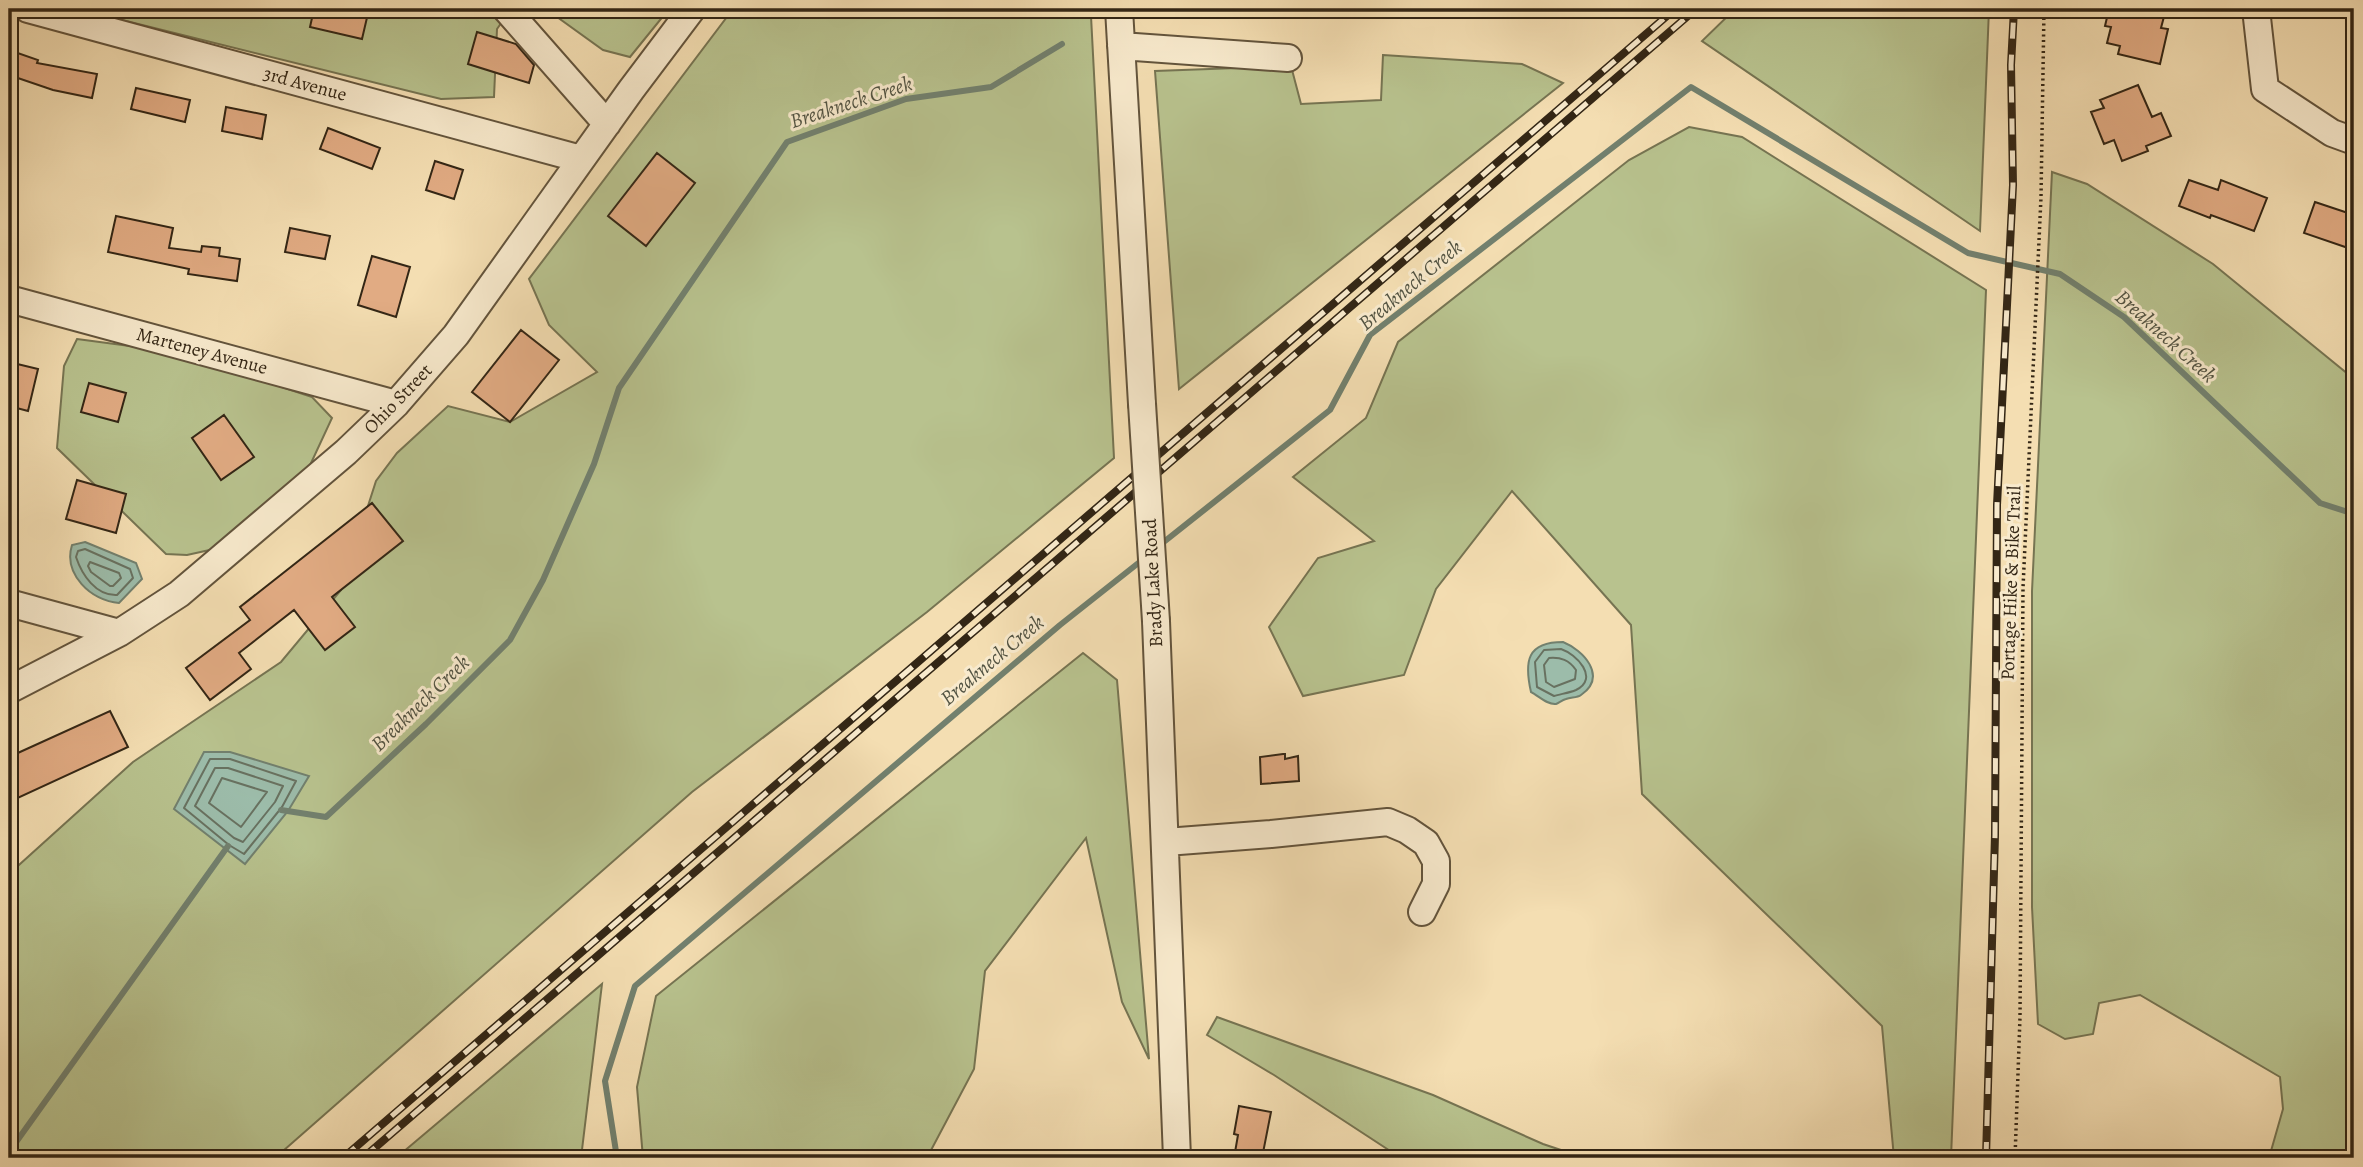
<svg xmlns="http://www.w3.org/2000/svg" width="2363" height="1167" font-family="Alegreya,serif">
<rect width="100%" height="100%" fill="#f4deb2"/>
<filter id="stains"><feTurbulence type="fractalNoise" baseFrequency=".00286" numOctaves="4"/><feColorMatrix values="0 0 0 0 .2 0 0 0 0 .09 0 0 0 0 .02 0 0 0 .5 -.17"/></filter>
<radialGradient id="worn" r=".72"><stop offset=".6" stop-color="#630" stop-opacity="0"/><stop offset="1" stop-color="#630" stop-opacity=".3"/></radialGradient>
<path fill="#b8c28e" stroke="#767452" stroke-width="2" d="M93,9H511L497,29L494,97L441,99L102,15Z
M546,9H669L630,57L603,50Z
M733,9H1066L1091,16L1114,458L927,612L692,792L275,1158H9V874L133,762L281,662L341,590L376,481L397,453L448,406L510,422L597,372L549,325L529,279Z
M1735,9H1989L1980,231L1702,41Z
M1383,55L1522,64L1563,83L1179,389L1155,71L1291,66L1301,104L1381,100Z
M1689,127L1742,137L1986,290L1951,1158H1894L1882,1026L1642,794L1631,625L1512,491L1436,589L1404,675L1303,696L1269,627L1318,558L1374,541L1293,477L1366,418L1398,342L1629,160Z
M2052,172L2087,184L2213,264L2354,379V1158H2269L2283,1109L2280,1077L2140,995L2099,1003L2093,1034L2065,1039L2038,1024L2032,907V591Z
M77,339L175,352L312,397L332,418L305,476L214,549L187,555L166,554L57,448L64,366Z
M1083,653L1117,680L1149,1059L1122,1002L1086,838L985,971L974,1069L929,1154L922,1158H643L637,1087L656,996Z
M602,984L581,1158H396Z
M1217,1017L1433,1095L1543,1144L1585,1158H1401L1274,1075L1207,1035Z"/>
<path fill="#9cbcaa" stroke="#72806e" stroke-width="2" d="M85,542L136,563L142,579L119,603C91,601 63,574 72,545Z
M1563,642C1583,650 1608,676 1581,695C1577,698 1571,697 1566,699C1562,700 1559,703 1556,704C1547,705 1539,696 1531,692C1524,661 1527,642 1563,642Z
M204,752H230L309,776L288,811L245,864L174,809Z"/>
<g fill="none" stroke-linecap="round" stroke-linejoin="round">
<path stroke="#687160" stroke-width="2" d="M85,549L130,569L133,578L117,595C96,596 82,575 76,557L78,551Z
M90,562L119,573L121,578L113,586H110L91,572L88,566Z
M1561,649C1576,654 1600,678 1576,690C1569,693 1560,694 1554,696L1537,687L1535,662L1544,650Z
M1549,658C1561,657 1569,660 1576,670L1575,679L1554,687L1546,682L1544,665Z
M210,759H230L296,781L282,807L244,854L229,845L184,808Z
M215,768H228L283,786L275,802L243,842L234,838L195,806Z
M222,778L267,792L241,827L209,803Z"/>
<path stroke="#72806e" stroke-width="6" d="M1160,545L1330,410L1370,335L1691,87L1968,253L2060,274L2124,317L2320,503L2354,514
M281,810L326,817L426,724L510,640L543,580L594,464L619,388L787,142L906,99L991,87L1062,44
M9,1152L228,846
M617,1158L605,1081L635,986L1060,625L1146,557"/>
</g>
<path fill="#e1ab83" stroke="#332615" stroke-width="2" d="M314,9H369L362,39L310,27Z
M2109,9H2166L2161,28L2168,29L2160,64L2118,54L2120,46L2107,43L2111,27L2105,26Z
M477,32L516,44L534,65L529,83L468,64Z
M9,50L38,60L37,63L97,74L92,98L53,90L9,75Z
M2138,85L2152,117L2161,113L2171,136L2146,146L2148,151L2122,161L2114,140L2104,144L2091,112L2104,108L2100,100Z
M136,88L190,100L185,122L131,109Z
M226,107L266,115L262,139L222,131Z
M328,128L380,148L372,169L320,149Z
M657,153L695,183L646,246L608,216Z
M435,161L463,170L454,199L426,190Z
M2189,180L2218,190L2221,180L2267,198L2254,231L2211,215L2210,218L2179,206Z
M2315,202L2354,215V250L2304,233Z
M116,216L173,228L169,248L201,252L202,246L220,248L219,256L240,259L237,281L188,274L189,269L108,252Z
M290,228L330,236L325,259L285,252Z
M372,256L410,267L396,317L358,305Z
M521,330L559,360L510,422L472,392Z
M9,362L38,369L28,411L9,406Z
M89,383L126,393L118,422L81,412Z
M224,415L254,457L221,480L192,438Z
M77,480L126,494L116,533L66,519Z
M372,503L403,541L332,597L355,627L325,650L294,610L239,653L251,669L210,700L186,668L250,620L240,607Z
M110,711L128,747L9,802V757Z
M1283,754H1285V759L1298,756L1299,781L1261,784L1260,757Z
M1239,1106L1271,1112L1262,1158H1234L1238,1135L1234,1134Z"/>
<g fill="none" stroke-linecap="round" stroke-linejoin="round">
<g stroke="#63543c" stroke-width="30">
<path id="minor" d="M28,9L581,159
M506,9L607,124
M1119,9L1142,404
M2256,9L2265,89L2332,133L2354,141
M1121,46L1288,58
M9,299L396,404
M9,603L119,633
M1156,621L1177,1158
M9,690L119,633L179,594L346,452L396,404L456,335L631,90L692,9
M1166,842L1271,834L1388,822L1407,830L1426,843L1436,861V884L1422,912"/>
</g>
<path stroke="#332615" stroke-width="3.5" stroke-dasharray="2 3.5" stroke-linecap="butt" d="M2015,1158L2020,1017L2023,588L2041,197L2044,9"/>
<use href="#minor" stroke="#f8eacd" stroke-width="26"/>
<g stroke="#332615" stroke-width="8">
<path id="rail" d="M343,1158L1675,9
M363,1158L1696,9
M1986,1158L1995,835L1997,505L2013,185L2011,65L2014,9"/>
</g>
<use href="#rail" stroke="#f8eacd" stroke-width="5" stroke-dasharray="16" stroke-linecap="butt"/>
<g stroke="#63543c" stroke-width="30" stroke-linecap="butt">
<path id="minor-bridge" d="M1142,404L1156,621"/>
</g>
<use href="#minor-bridge" stroke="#f8eacd" stroke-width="26"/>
</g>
<g text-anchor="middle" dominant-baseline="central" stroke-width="6" stroke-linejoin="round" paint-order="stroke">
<g font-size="19" fill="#332615" stroke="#f8eacd">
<text transform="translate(305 84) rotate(15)">3rd Avenue</text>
<text transform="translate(202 351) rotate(15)">Marteney Avenue</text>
<text transform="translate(398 399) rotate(-46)">Ohio Street</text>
<text transform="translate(1153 583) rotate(-93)">Brady Lake Road</text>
<text transform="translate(2011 583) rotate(-88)">Portage Hike &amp; Bike Trail</text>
</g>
<g font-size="21" font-style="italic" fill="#525342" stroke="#f8eacd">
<text transform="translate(851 102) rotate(-18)">Breakneck Creek</text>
<text transform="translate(1410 285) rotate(-40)">Breakneck Creek</text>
<text transform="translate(2166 336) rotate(42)">Breakneck Creek</text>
<text transform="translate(992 660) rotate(-40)">Breakneck Creek</text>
<text transform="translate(420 703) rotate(-44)">Breakneck Creek</text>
</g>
</g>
<rect width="2363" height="1167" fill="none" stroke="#f4deb2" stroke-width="35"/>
<rect x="10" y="10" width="2342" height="1146" fill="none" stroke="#332615" stroke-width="3.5"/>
<rect x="18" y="18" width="2328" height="1132" fill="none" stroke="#332615" stroke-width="2"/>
<rect width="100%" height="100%" filter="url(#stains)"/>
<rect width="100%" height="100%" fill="url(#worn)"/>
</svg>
